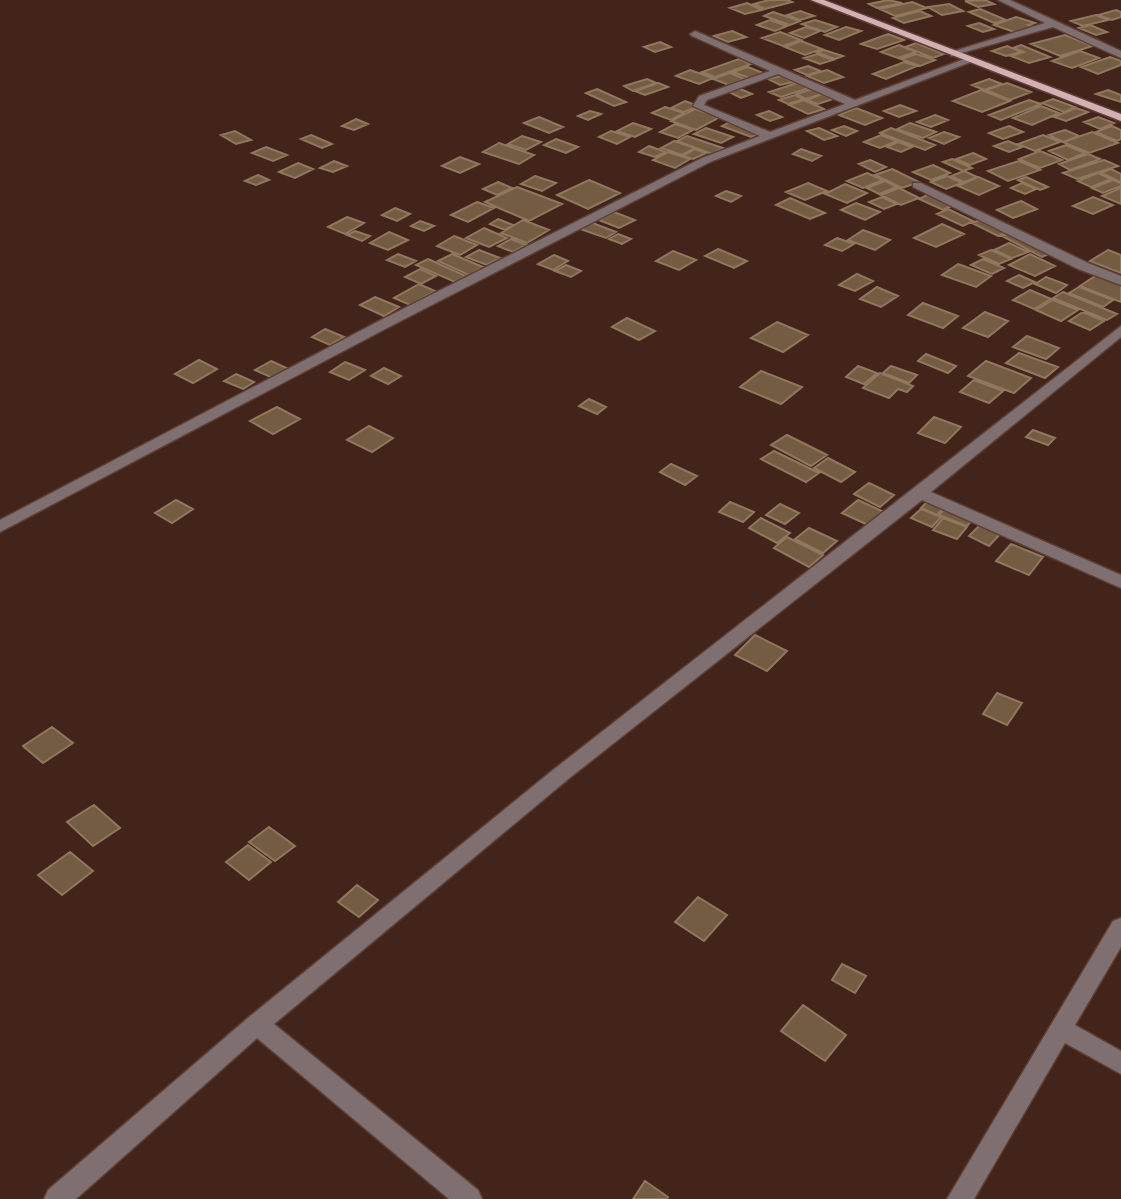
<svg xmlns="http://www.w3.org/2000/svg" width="1121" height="1199" font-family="'Fira Sans Condensed',sans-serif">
<rect width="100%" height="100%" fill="#42241a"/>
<path fill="#735c42" stroke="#90775d" stroke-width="2" d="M769,0H787L792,2L765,9L754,4Z
M888,0L902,3L877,8L869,4Z
M985,0L994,4L978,7L965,1Z
M912,2L927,8L895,16L880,9Z
M747,3L762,10L745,14L730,8Z
M949,4L963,11L942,15L928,7Z
M980,9L1006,20L994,23L969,12Z
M1116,10L1121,12V17L1112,20L1098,15Z
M800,11L814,16L800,20L787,15Z
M920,11L931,16L904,23L893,18Z
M773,12L800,21L790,25L764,16Z
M1096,15L1108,20L1083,26L1071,21Z
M1016,17L1035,23L1028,25L1033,27L1017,33L994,25Z
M770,20L787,26L775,31L757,25Z
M815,20L837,27L825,32L802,24Z
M979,23L994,29L983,32L968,26Z
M1090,25L1107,32L1096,35L1079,28Z
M806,27L820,31L804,38L790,33Z
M846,27L861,31L839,40L825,35Z
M732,31L746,37L728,42L714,36Z
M780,32L801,40L783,46L762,38Z
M888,34L904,40L877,49L861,44Z
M1065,35L1093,46L1060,56L1031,44Z
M801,41L822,49L805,55L785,47Z
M660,42L671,47L655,52L644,47Z
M916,43L944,54L933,58L905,47Z
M899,45L916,52L898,58L881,52Z
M1021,45L1050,57L1029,63L1011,56L1024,52L1013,48Z
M1007,46L1021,52L1006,56L992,51Z
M824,50L843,56L835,59L816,52Z
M1080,51L1099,58L1072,68L1052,61Z
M817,54L833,60L820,64L804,58Z
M916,54L935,60L920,66L901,59Z
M1110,57L1121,61V65L1098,74L1081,67Z
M739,59L751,64L715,77L702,72Z
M904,62L917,66L886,79L873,74Z
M808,66L821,71L807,75L795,70Z
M748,67L763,73L749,78L733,72Z
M690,70L713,78L699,84L676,76Z
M827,70L843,77L824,83L807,76Z
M730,73L745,79L729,85L713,79Z
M782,76L793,82L780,85L768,79Z
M647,79L656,83L633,91L624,86Z
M989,79L1002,84L984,90L972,85Z
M658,83L668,87L645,95L635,91Z
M797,83L809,88L781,97L769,92Z
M1007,83L1031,92L1010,100L986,90Z
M738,88L752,94L741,98L727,91Z
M597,89L626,102L614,106L586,93Z
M812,89L822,94L806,99L797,94Z
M981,90L1010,101L982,112L953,101Z
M1108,90L1121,95V102L1096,94Z
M822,94L833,99L818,104L807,100Z
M795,95L804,99L788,104L779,100Z
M1053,99L1075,107L1064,112L1042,103Z
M804,100L824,109L808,114L789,105Z
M1029,100L1041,104L1001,120L989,115Z
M685,101L698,106L684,112L671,108Z
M900,105L916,111L899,117L884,111Z
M1041,106L1059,113L1032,125L1013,118Z
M665,107L684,113L671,120L652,113Z
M856,108L882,118L865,125L839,115Z
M1076,108L1088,112L1066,121L1054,117Z
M695,109L720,117L696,130L671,121Z
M590,111L601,114L588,120L578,116Z
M769,111L782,117L770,121L757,115Z
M935,115L948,120L931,127L917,122Z
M539,117L563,127L549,133L524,123Z
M1098,117L1114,123L1100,129L1084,122Z
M356,119L368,124L354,130L342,126Z
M732,121L761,133L751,137L722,126Z
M633,123L651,129L635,137L617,131Z
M910,123L936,132L923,138L897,129Z
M675,124L693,130L678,138L660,132Z
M844,126L857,131L846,136L832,130Z
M1009,126L1023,132L1003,139L989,133Z
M1112,126L1121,130V139L1117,141L1096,132Z
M706,128L733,137L721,143L694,134Z
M819,128L837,136L824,140L807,131Z
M891,128L935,145L925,150L880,133Z
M1065,130L1079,136L1063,142L1049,135Z
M235,131L251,140L236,144L221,135Z
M611,131L630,137L617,144L599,137Z
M944,132L959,137L944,144L929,138Z
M1092,132L1118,143L1089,153L1063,142Z
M311,135L332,144L322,148L301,139Z
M881,135L897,141L880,148L864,142Z
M1043,135L1060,142L1035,151L1018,144Z
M522,136L541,142L526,150L508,144Z
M687,136L723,148L712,154L677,141Z
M556,139L578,147L566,153L544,145Z
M674,141L695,148L682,155L661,148Z
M1008,141L1022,147L1009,152L994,146Z
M898,142L912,147L901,152L887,147Z
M499,143L534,155L519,164L483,152Z
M1066,145L1085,153L1068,160L1049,151Z
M649,146L666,152L655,157L639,152Z
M266,147L287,155L273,161L252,153Z
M695,149L706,153L693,159L683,156Z
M801,149L821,156L812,161L793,154Z
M1040,151L1062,160L1040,168L1019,159Z
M668,152L690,159L675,168L653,160Z
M973,153L986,159L970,165L956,159Z
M1088,154L1100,159L1070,170L1059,164Z
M460,157L479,164L460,173L442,166Z
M952,159L972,168L963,171L943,162Z
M870,160L886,167L875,172L859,164Z
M1104,160L1118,166L1077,179L1063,173Z
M334,161L347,166L333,172L320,168Z
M1019,161L1040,170L1008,181L988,171Z
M298,163L313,169L295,178L279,172Z
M933,165L950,173L931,180L913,172Z
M892,169L919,182L902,188L875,175Z
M1111,169L1121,174V182L1101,173Z
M964,171L977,177L964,182L951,176Z
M867,173L883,180L863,188L847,181Z
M1098,173L1111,179L1091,187L1078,181Z
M258,175L269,180L256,185L245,181Z
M535,176L556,183L542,191L521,184Z
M947,176L962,183L946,189L931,182Z
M978,177L999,186L979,195L958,186Z
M1026,177L1048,187L1040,190L1018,180Z
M589,180L620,193L588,209L557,195Z
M1113,180L1121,183V186L1103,193L1092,188Z
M885,181L897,187L879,194L867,188Z
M498,182L512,188L497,195L483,189Z
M808,183L827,191L805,200L786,192Z
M1022,183L1036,189L1025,194L1011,188Z
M845,184L867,193L847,203L825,194Z
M517,187L562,204L529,221L485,202Z
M899,188L919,198L901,205L881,195Z
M1121,188V204L1102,196Z
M726,191L741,196L731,202L716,196Z
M931,193L956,204L943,210L919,199Z
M882,197L897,204L884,209L869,202Z
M1093,197L1113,205L1093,214L1073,206Z
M790,198L825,213L810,219L776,205Z
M1021,201L1037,209L1013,218L997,210Z
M477,202L494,208L468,222L451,215Z
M856,203L880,212L865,220L841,210Z
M395,208L410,214L397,221L382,215Z
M948,209L973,221L963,226L937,214Z
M614,212L635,220L619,228L599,220Z
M347,217L364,223L345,234L328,227Z
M986,218L1012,231L998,236L972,223Z
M498,219L513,225L505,230L490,224Z
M523,220L549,230L527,243L501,233Z
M420,221L434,226L424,231L411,226Z
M590,222L616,232L606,238L580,229Z
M942,224L964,234L936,247L914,238Z
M484,228L507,238L489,247L466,238Z
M863,230L890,240L875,250L848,240Z
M355,231L370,236L362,241L347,235Z
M389,232L408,240L388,250L370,243Z
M1014,232L1054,252L1042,257L1002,236Z
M618,234L631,239L622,244L609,239Z
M454,236L477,245L460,255L437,246Z
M837,238L854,244L842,251L825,245Z
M511,239L526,245L513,252L498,246Z
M1009,243L1028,252L1012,258L994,250Z
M718,249L747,261L734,268L705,256Z
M479,250L500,258L487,265L466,257Z
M991,250L1011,259L999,264L979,255Z
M1108,250L1121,255V273L1090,261Z
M673,251L696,260L679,270L656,261Z
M398,254L416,261L405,267L387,260Z
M452,254L483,267L469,275L438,261Z
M1030,254L1055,266L1035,276L1009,265Z
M554,255L568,261L553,270L538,264Z
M428,259L466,276L455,282L416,265Z
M983,259L1004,268L992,274L971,265Z
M958,264L991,276L976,287L942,275Z
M566,265L581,271L571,277L555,271Z
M420,269L436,276L421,284L405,277Z
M857,274L873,281L855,291L839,285Z
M1098,274L1121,283V302L1080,286Z
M1019,275L1035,282L1023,288L1007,281Z
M1046,277L1067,285L1056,293L1035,284Z
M419,284L435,291L410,305L394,298Z
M877,287L898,296L881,307L860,299Z
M1079,287L1113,300L1103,307L1069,293Z
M1030,290L1051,299L1034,309L1013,300Z
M1063,292L1117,314L1107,320L1053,298Z
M375,297L399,307L384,316L360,305Z
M1053,300L1078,310L1061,321L1036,310Z
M923,303L958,316L943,328L908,315Z
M985,312L1008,321L988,337L963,328Z
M1083,312L1104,321L1090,330L1069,321Z
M627,318L655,331L639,340L612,327Z
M777,322L808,335L783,352L751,338Z
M325,329L344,337L330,345L312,337Z
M1027,336L1059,348L1046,359L1013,347Z
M1019,353L1058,367L1045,378L1006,363Z
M926,354L956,366L948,373L918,361Z
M199,360L217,369L193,383L175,374Z
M271,361L291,370L275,379L255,370Z
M986,361L1031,378L1014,393L968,376Z
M345,362L365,370L349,380L330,372Z
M858,366L877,373L864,384L846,377Z
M891,366L917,375L909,383L883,373Z
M384,368L401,376L388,384L371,376Z
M761,371L802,387L781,404L740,387Z
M880,373L913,386L907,392L898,389L889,398L863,388Z
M236,374L254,382L243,389L224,381Z
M974,380L1003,391L989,403L960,392Z
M589,399L606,407L597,414L579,406Z
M277,407L300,419L273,434L250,421Z
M934,417L961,427L945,443L918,433Z
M369,426L393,438L372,452L347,440Z
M1033,430L1055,438L1048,445L1026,437Z
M787,435L827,455L811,466L771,445Z
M774,451L819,473L806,482L761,459Z
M828,458L855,472L841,482L814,468Z
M671,464L697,476L685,485L660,472Z
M869,483L894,495L880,507L854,494Z
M930,499L946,505L937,515L921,508Z
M176,500L193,509L172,523L155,513Z
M858,500L884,512L868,525L842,513Z
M730,502L754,512L743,522L719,512Z
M780,504L799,513L785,524L766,515Z
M945,508L974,518L967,526L939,515Z
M921,509L941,517L932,527L911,518Z
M761,518L790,533L777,543L749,528Z
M943,518L967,527L957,539L933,530Z
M982,523L1002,532L989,546L969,536Z
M809,528L837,541L823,553L795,539Z
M787,537L823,555L809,567L774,548Z
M1011,544L1043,557L1029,575L996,561Z
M755,635L787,651L767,671L735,655Z
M997,693L1022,703L1007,725L983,714Z
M52,727L73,743L43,763L23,746Z
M94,805L120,828L93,846L67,822Z
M269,827L295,846L275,861L249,842Z
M248,845L271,862L249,880L226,862Z
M70,852L93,871L62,895L38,875Z
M357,885L378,900L359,917L338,902Z
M698,897L727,915L704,941L675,922Z
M842,964L866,976L855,993L832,980Z
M803,1005L846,1035L825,1061L781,1031Z
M645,1181L668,1197L667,1199H633Z"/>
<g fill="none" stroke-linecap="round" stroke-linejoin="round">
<g stroke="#5c3f36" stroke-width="3">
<path id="minor" d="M998,0H1010L1121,51V58L1053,27L951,56V52L1045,23Z
M695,31L855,100L967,58L976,60L710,162L389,327L0,532V520L379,321L702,158L760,136L693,106L699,96L770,71L692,36L690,34ZM778,74L845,104L770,132L704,105L707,100Z
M913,183H921L1088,263L1121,276V285L1078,269L913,187Z
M1121,326V337L931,492L1121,575V588L922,500L567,780L274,1024L478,1190L482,1199H449L257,1038L76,1199H44L48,1190L249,1017L553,770Z
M1121,918V947L1075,1025L1121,1051V1074L1065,1043L974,1199H947L1113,921Z"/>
</g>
<g stroke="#5c3f36" stroke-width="3">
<path id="major" d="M811,0H824L1121,114V121Z"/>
</g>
<use href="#minor" fill="#806f71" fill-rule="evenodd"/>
<use href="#major" fill="#d4b0b5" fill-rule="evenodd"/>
</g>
</svg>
